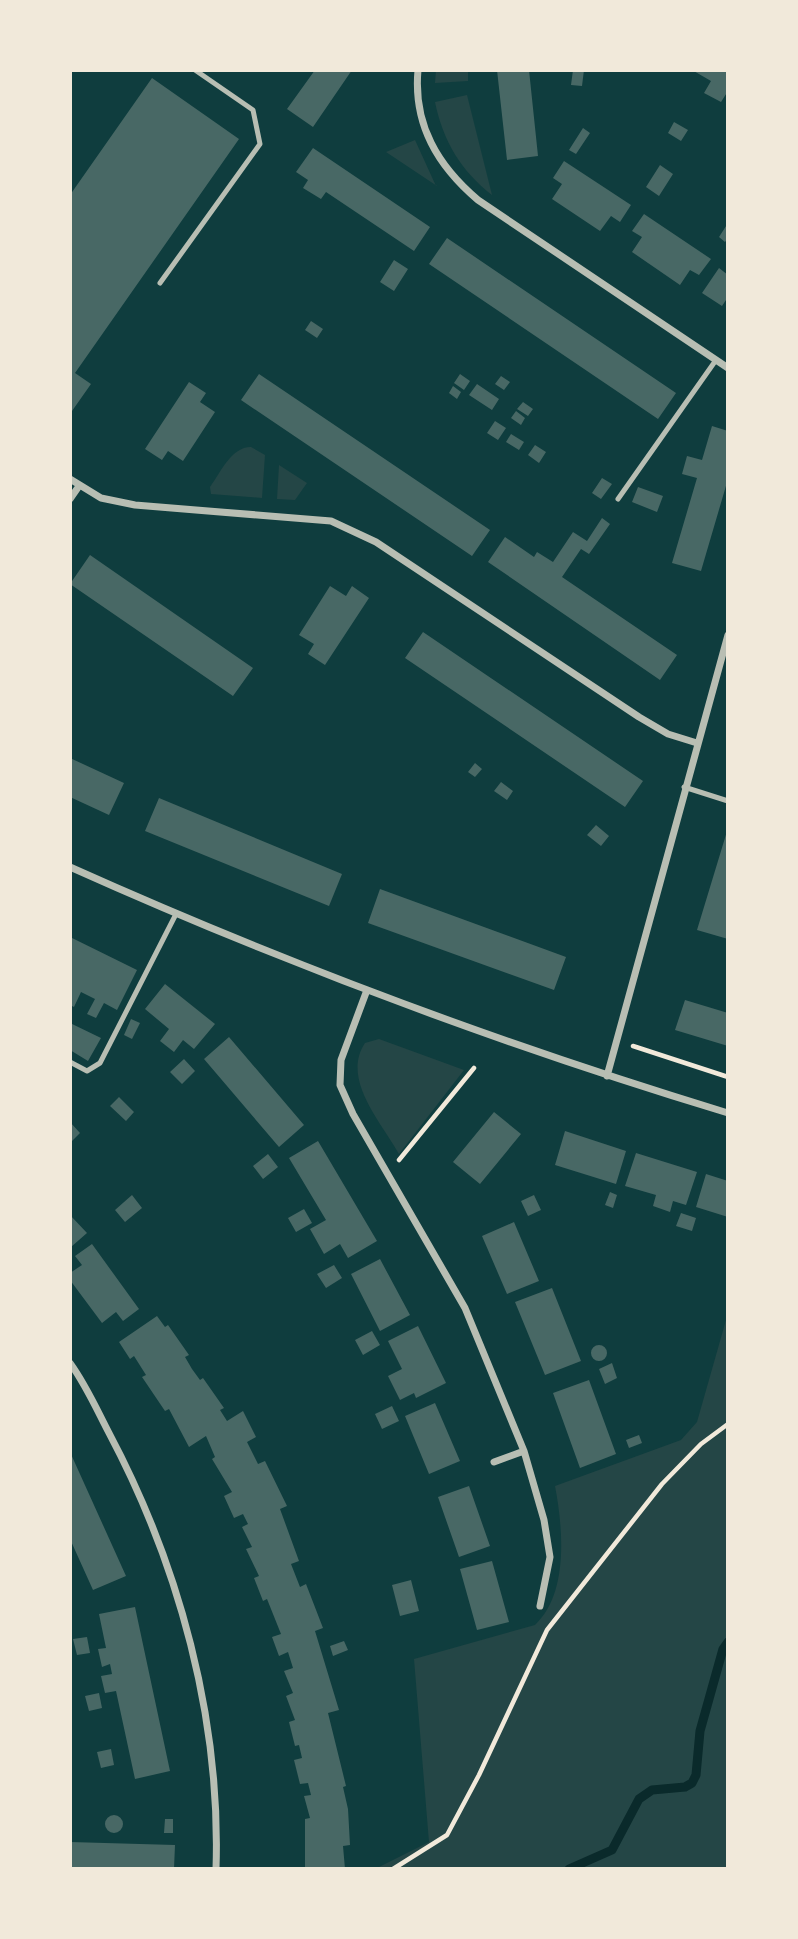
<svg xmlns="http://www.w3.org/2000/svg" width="798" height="1939" font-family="'Fira Sans Condensed',sans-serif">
<rect width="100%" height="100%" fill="#0f3d3e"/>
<path fill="#244646" d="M436,70H468V81L435,83Z
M467,95L492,195C461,171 443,141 435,102Z
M415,140L436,186H437L386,152Z
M251,447L265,455L262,498L211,494L210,487C221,472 231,447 251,447Z
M279,465L307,483L295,500L277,499Z
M379,1039L464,1070L399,1154C381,1122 341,1079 365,1043Z
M728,1313V1869H375L429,1842L414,1659L535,1625C569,1593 563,1528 555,1486L681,1440L697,1422Z"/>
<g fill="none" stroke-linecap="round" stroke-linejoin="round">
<path stroke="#0a2a2b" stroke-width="9" d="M569,1869L612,1850L639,1799L652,1790L685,1787L692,1783L696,1775L700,1731L723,1649L728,1642"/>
</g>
<path fill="#486865" d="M315,70H352L313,127L287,109Z
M497,70H529L538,156L507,160Z
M573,70H584L582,86L571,85Z
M692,70H728V91L721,102L704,93L711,81Z
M152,78L239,139L75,373L91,384L72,411L70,195Z
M674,122L688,130L681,141L668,133Z
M583,128L590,133L576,154L569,150Z
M313,148L430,227L414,251L326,192L321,199L303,188L308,180L296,172Z
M564,161L631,205L620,222L611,216L600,231L552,199L562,184L553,178Z
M660,165L673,174L659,196L646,187Z
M644,214L711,259L699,275L690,270L680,285L632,252L642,237L632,231Z
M728,223V238L725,242L719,237Z
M447,238L676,393L658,419L429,264Z
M394,260L408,269L394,291L380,282Z
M719,268L728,275V297L722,306L702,293Z
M311,321L323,329L317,338L305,330Z
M259,374L490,530L472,556L241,400Z
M460,374L470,381L464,390L454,383Z
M501,376L510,382L504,390L495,384Z
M189,382L206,393L200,402L215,412L183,461L168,451L162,460L145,449Z
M477,384L499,399L492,410L469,395Z
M453,386L461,392L457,399L449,393Z
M523,402L533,409L528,416L517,409Z
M516,411L525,418L521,425L511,418Z
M495,421L506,428L498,440L487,433Z
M712,426L728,431V479L701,571L672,563L697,478L682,474L687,456L702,460Z
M511,434L524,442L519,450L506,442Z
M535,445L546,452L539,463L528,455Z
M602,478L612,484L601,499L592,493Z
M638,487L663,496L657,512L632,502Z
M602,518L610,524L589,554L581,549L562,577L677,655L660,680L488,562L505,537L534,557L537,552L553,562L573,532L587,541Z
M90,555L253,668L233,696L70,584Z
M330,586L346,596L352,586L369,598L325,665L308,654L314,644L299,635Z
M423,632L643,781L625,807L405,658Z
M70,758L124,783L109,815L70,797Z
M475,763L482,769L475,777L468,772Z
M501,782L513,791L507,800L494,791Z
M159,798L342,874L329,906L145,831Z
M596,825L609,836L601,846L587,835Z
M728,828V939L697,930Z
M380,889L566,957L554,990L368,923Z
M70,937L137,970L117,1010L104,1003L96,1018L87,1014L95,999L81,992L74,1007L70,1005Z
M165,984L215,1024L194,1049L183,1040L174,1052L160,1041L169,1029L145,1009Z
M685,1000L728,1013V1046L675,1030Z
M131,1019L140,1023L132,1039L124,1035Z
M70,1023L101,1038L88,1061L70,1050Z
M229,1037L304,1125L279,1147L204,1059Z
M184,1059L195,1071L182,1084L170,1072Z
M119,1097L134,1112L126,1121L110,1106Z
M494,1112L521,1134L480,1184L453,1162Z
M70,1122L80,1133L70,1143Z
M565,1131L626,1151L616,1184L555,1165Z
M318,1141L377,1241L348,1258L340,1244L324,1254L310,1229L326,1220L289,1158Z
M636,1153L697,1172L686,1205L673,1201L670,1212L653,1206L656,1195L625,1186Z
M268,1154L278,1167L263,1179L253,1166Z
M706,1174L728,1181V1217L696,1207Z
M610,1192L617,1195L613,1208L605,1205Z
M132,1195L142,1208L125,1222L115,1210Z
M534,1195L541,1210L528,1216L521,1201Z
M304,1209L312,1223L296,1232L288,1218Z
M681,1213L696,1218L692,1231L676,1226Z
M70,1215L87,1233L71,1247L70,1245Z
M514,1222L539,1281L507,1294L482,1236Z
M92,1244L139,1309L123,1321L116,1312L102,1323L70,1280V1273L82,1265L75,1256Z
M380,1259L410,1315L380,1331L351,1274Z
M334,1265L342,1278L326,1288L317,1274Z
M552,1288L581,1361L545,1375L515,1302Z
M157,1316L165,1327L168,1325L189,1355L185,1357L192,1369L200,1380L203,1378L224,1408L220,1410L227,1421L243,1411L256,1437L247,1442L258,1464L265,1461L287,1506L280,1509L299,1561L291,1564L300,1587L306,1584L323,1628L315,1631L339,1710L328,1713L346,1786L343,1787L348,1809L350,1845L343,1846L345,1869H305V1819L310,1818L304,1796L311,1795L308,1783L300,1784L294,1760L302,1758L299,1745L295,1746L289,1722L295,1720L286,1696L293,1693L284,1671L293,1668L288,1652L279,1656L272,1637L281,1634L267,1599L263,1601L254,1578L259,1576L246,1549L252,1547L242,1527L248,1524L243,1514L234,1518L224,1496L232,1492L212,1459L215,1457L206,1436L189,1447L169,1409L165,1411L142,1377L146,1375L134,1356L130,1359L119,1342Z
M418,1326L446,1383L416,1398L414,1393L400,1400L388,1376L402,1369L388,1341Z
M372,1331L380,1345L363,1355L355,1340Z
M591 1353a8 8 0 1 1 16 0a8 8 0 1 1-16 0Z
M612,1363L617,1378L605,1384L599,1369Z
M589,1380L616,1454L580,1468L553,1393Z
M435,1403L460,1461L429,1474L405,1416Z
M392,1406L399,1421L382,1429L375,1414Z
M639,1435L642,1443L629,1448L626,1440Z
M70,1452L126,1576L93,1590L70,1539Z
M469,1486L490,1546L459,1557L438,1497Z
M492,1561L509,1622L477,1630L460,1569Z
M411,1580L419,1611L400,1616L392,1585Z
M135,1607L170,1771L135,1779L116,1691L105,1693L101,1676L112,1674L110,1664L102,1667L98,1649L106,1648L99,1614Z
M87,1637L90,1653L77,1655L73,1639Z
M344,1641L348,1650L333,1656L330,1646Z
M99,1693L102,1708L89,1711L85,1696Z
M111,1749L114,1765L101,1768L97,1752Z
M105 1824a9 9 0 1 1 18 0a9 9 0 1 1-18 0Z
M165,1819H173V1833H164Z
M70,1842L175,1845L174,1869H70Z"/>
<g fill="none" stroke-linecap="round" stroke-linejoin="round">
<path stroke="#f1e9da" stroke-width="4.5" d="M633,1046L728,1077
M399,1160L474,1068
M393,1869L447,1835L479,1775L547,1630L662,1484L701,1444L728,1424"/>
<path stroke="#b8beb3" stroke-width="5" d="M160,283L260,144L253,110L195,70
M618,499L716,360
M684,787L728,801
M70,1062L87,1071L100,1063L176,914"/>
<path stroke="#b8beb3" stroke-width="7" d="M418,70C413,125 438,166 478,200L728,368
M70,479L101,498L135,505L331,521L376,542L639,717L668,734L697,743
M70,499L79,486
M70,867C284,963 504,1045 728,1113
M367,990L341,1060L340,1085L353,1114L465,1308L524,1451L544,1520L550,1557L540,1606
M607,1076L728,635
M70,1363C86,1385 97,1410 109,1433C179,1565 221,1719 216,1869
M494,1462L524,1451"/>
</g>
<rect width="798" height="1939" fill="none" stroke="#f1e9da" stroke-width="144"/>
</svg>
